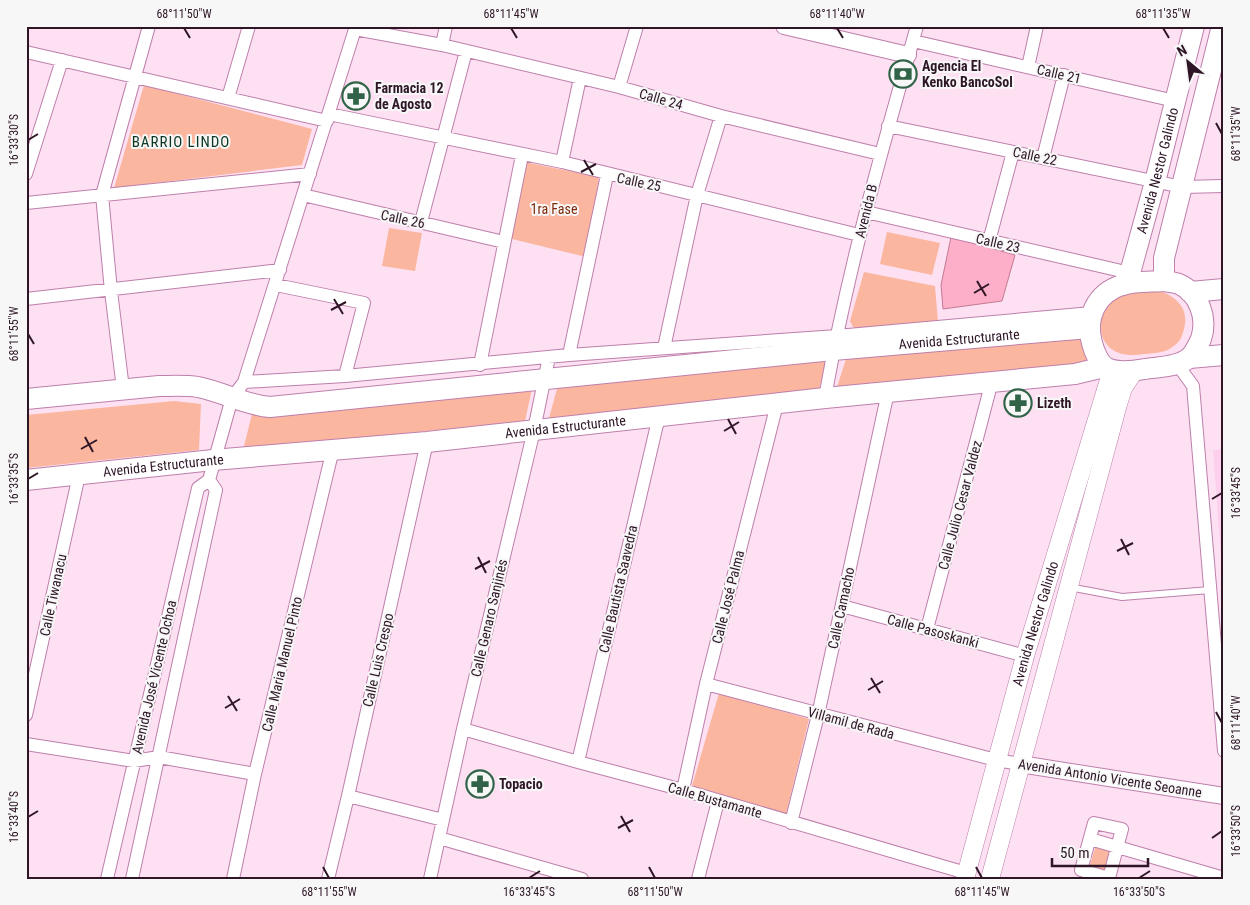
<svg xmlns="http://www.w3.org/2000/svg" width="1250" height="905" font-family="'Roboto Condensed',sans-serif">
<rect width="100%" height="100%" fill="#fde1f3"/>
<path fill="#fccfed" d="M1224,449V595L1213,450Z"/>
<path fill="#fbb6a0" d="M144,85L312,129L302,165L114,188Z
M524,162L599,177L586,257L508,238Z
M389,228L422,233L415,271L382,266Z
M887,232L940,243L932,275L880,264Z
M864,272L935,286L938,322L858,330L853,327L850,321Z
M1154,289C1174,295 1190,306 1184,329C1182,338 1179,343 1171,348C1164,353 1154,353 1145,354C1136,355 1128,356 1119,353C1092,343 1097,306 1120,295C1129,291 1143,291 1154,289Z
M1082,339L1094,362L836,390L846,359Z
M826,361L819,390L549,418L558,385Z
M532,389L525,421L243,450L252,414Z
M174,401L201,404L199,450L26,468V415Z
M719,693L809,719L786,814L692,786Z
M1096,845L1111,849L1105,872L1089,868Z"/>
<path fill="#fdaec8" stroke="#c47a93" d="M951,237L1015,255L1002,301L943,309L941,285Z"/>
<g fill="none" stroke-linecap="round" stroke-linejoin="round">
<g stroke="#be7fab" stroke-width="8">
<path id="service" d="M1069,587L1122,597L1210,590"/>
</g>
<g stroke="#be7fab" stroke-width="14">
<path id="minor" d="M355,29L442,45L446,26
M913,41L1175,101
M442,45L619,87L721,116L880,154
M26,52L327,121
M1028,67L1037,26
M619,87L637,26
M228,98L249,26
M329,114L562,162L859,235
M888,126L1182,187L1224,186
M1043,158L1064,75
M562,162L580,78
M26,174L62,60
M303,195L504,242
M26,203L310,174
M866,212L1130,273
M421,222L466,51
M989,241L1013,152
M276,285L364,303L345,376
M26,299L280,270
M664,348L697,195L721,116
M569,355L607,175
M1177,364L1193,386L1224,751
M480,365L522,155
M244,382L345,376L569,355L837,336L1092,313
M123,389L111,291L102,195L149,26
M825,398C847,272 882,149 917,26
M842,606L1025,656
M927,629L992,381
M706,684L996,760L1020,764
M26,715L79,475
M463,729L578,762L683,790L966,873
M26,744L134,761L159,757L255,774
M578,762L659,416
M683,790L706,684L777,404
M348,796L443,820
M791,823L818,715L888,392
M1094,823L1122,829L1109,878L1081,870Z
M439,838L582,879
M1090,839L1224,878
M107,879L198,488L209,480
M132,879L216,490L209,480L232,398L244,382L356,26
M233,879L255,774L333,449
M328,879L348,796L427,442
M430,879L463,729L534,430L549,357
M698,879L718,801"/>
</g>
<g stroke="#be7fab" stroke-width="18">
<path id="tertiary" d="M784,26L908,55
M1020,764L1224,796"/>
</g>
<g stroke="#be7fab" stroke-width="19">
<g id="secondary">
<path id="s1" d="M965,879L1025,656L1112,370"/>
<path d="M990,879L1118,404L1123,388L1134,371"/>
</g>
</g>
<g stroke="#be7fab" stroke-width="22">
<g id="primary">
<path d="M1164,281C1168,282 1174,282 1179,284C1199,293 1208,318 1201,339C1198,345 1194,354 1189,358C1178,367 1158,367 1145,369C1134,371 1118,373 1107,368C1099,364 1094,351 1092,343C1085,318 1096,293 1122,285C1135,281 1150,282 1164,281Z"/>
<path d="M1164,281V258L1222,26"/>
<path id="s2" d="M1123,285L1130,273L1155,182L1194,26"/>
<path d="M1190,292L1224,289"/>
<path d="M1189,358L1224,355"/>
<path id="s3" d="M26,399L159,386C171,386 185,385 198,387C223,392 245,405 270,407L833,350L1089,328"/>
<path id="s4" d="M26,480L213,460L427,442L825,398L1075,374L1104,367"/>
</g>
</g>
<use href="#service" stroke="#fff" stroke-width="6"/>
<use href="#minor" stroke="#fff" stroke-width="12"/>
<use href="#tertiary" stroke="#fff" stroke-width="16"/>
<use href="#secondary" stroke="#fff" stroke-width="18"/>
<use href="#primary" stroke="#fff" stroke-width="20"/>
</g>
<path fill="none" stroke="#2e1627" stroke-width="2" d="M184,28L190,38M511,28L517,38M837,28L843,38M1163,28L1169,38M1216,123L1222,134M28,140L38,134M584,160L593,175M581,172L596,164M977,281L986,296M974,293L989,284M334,299L343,314M331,310L346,302M28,334L34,344M728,419L736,434M724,431L739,422M85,437L93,452M81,449L97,440M28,479L38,473M1212,499L1222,493M1121,539L1129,555M1117,551L1133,543M478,557L486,573M475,569L490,561M871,678L880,693M868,690L883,681M228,696L237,711M225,708L240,699M1216,712L1222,723M621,816L630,832M28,817L38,811M618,828L633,820M1212,838L1222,831M323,867L329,878M649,867L655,878M976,867L982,878M529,878L540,871M1139,878L1150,871"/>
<defs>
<g id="bank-ring" transform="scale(1.4375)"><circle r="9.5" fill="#f7f7f7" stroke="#306347" stroke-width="1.5"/><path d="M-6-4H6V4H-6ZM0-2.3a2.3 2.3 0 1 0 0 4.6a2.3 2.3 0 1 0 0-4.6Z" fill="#306347"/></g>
<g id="pharmacy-ring" transform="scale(1.4375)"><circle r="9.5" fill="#f7f7f7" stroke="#306347" stroke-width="1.5"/><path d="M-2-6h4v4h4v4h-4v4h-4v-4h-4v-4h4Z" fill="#306347"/></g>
</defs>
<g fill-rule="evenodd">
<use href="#bank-ring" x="903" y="74"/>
<use href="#pharmacy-ring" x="356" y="96"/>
<use href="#pharmacy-ring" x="1018" y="403"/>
<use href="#pharmacy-ring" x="480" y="784"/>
</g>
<g text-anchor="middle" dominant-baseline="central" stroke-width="4" stroke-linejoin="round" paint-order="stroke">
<g font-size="14" font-weight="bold" fill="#2e1627" stroke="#f7f7f7" text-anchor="start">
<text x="922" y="66">Agencia El<tspan x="922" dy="16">Kenko BancoSol</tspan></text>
<text x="375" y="88">Farmacia 12<tspan x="375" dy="16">de Agosto</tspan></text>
<text x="1037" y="403">Lizeth</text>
<text x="499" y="784">Topacio</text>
</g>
<g font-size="14" fill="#2e1627" stroke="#f7f7f7">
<text transform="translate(1059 74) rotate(13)">Calle 21</text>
<text transform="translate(661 99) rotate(16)">Calle 24</text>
<text transform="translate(1035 156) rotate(12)">Calle 22</text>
<text stroke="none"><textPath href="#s2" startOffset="120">Avenida Nestor Galindo</textPath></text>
<text transform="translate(639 182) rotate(12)">Calle 25</text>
<text transform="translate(866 211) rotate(-76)">Avenida B</text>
<text transform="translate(403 219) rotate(12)">Calle 26</text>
<text transform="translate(998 243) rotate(13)">Calle 23</text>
<text stroke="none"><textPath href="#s3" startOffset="940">Avenida Estructurante</textPath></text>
<text stroke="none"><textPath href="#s4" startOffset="542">Avenida Estructurante</textPath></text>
<text stroke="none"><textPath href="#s4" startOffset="138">Avenida Estructurante</textPath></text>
<text transform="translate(960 505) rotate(-75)">Calle Julio Cesar Valdez</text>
<text transform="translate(618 589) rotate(-77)">Calle Bautista Saavedra</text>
<text transform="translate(53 595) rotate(-78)">Calle Tiwanacu</text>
<text transform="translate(728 597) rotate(-76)">Calle José Palma</text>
<text transform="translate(841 608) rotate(-78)">Calle Camacho</text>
<text transform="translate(489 618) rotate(-77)">Calle Genaro Sanjinés</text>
<text stroke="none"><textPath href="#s1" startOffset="265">Avenida Nestor Galindo</textPath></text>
<text transform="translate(933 631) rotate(15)">Calle Pasoskanki</text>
<text transform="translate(378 660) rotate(-77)">Calle Luis Crespo</text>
<text transform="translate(282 664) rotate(-77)">Calle Maria Manuel Pinto</text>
<text transform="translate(154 677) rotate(-77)">Avenida José Vicente Ochoa</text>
<text transform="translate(851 723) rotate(15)">Villamil de Rada</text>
<text transform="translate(1110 778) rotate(9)">Avenida Antonio Vicente Seoanne</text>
<text transform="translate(715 800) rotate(16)">Calle Bustamante</text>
</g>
<g font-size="14" fill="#7e2a0a" stroke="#f7f7f7">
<text x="554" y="209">1ra Fase</text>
</g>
<g font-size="15" letter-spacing="1" fill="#0c3722" stroke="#f7f7f7">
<text x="181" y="142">BARRIO LINDO</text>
</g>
</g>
<rect width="1250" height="905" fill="none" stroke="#f7f7f7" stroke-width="55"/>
<g transform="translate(1188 62) rotate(331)" stroke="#f7f7f7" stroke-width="4" paint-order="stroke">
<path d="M0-4L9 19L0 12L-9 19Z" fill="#2e1627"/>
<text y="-8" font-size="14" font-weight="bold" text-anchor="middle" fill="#2e1627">N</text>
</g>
<path d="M1052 858v8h96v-8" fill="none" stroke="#2e1627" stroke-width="2.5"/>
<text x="1060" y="858" font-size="15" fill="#2e1627" stroke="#f7f7f7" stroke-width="4" paint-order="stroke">50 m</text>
<rect x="28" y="28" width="1194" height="850" fill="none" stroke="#2e1627" stroke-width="2"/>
<g font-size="12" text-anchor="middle" fill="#2e1627">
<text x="184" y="18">68°11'50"W</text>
<text x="511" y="18">68°11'45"W</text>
<text x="837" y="18">68°11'40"W</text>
<text x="1163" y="18">68°11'35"W</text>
<text transform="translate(1236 134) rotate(-90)" y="4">68°11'35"W</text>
<text transform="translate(14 140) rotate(-90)" y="4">16°33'30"S</text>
<text transform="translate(14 334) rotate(-90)" y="4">68°11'55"W</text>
<text transform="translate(14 479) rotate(-90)" y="4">16°33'35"S</text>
<text transform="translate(1236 493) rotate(-90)" y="4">16°33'45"S</text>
<text transform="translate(1236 723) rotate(-90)" y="4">68°11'40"W</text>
<text transform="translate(14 817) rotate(-90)" y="4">16°33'40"S</text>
<text transform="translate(1236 831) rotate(-90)" y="4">16°33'50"S</text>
<text x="329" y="896">68°11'55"W</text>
<text x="529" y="896">16°33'45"S</text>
<text x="655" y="896">68°11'50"W</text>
<text x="982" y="896">68°11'45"W</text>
<text x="1139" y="896">16°33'50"S</text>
</g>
</svg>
